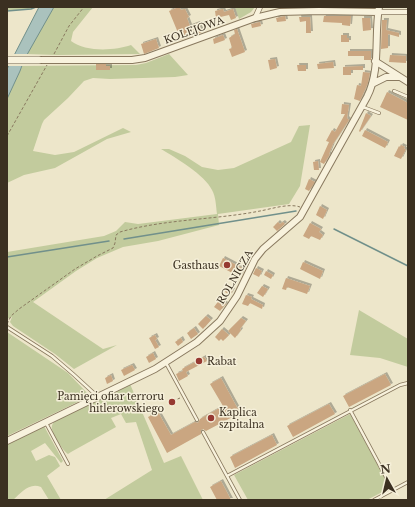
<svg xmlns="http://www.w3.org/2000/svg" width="415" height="507" font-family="'Libre Baskerville',serif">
<defs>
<filter id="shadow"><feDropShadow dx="2" dy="-2" stdDeviation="0" flood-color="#0004"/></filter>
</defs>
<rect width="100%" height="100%" fill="#ede6ca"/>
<path fill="#c2cb9d" d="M7,7H35L31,9L7,11Z
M54,7H93L73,32L71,41C85,52 114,51 131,45L140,54L57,55L26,54Z
M235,7H255L251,12L239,19Z
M169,54L188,75L175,77L110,79L93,78L84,81L68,98L44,120L42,124L33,151L55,155L74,152L123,128L131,132L107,139L55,168L24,175L7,183V99L22,66L136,65L146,63Z
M310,125L300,186L289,204L218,214L219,225L158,241L123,247L97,258L76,271L33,302L103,349L117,345L74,369L55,354L13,326L10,322L12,317L7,319V252L104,236L116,231L125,222L138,224L217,214C216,207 216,197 212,190C205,175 176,158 161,149H169L185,156L202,167L218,170L234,168L291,142L299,126Z
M359,310L408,339V367L380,358L350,355Z
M7,332L68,373L90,396L7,436Z
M130,384L164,463L181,456L203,500H104L152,470L136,422L126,423L121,414L111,418L116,427L71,452L68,454C63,451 53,435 52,429C51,425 54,422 56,419Z
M350,414L390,488L367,500H248L234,475Z
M44,426L63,461L61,463L45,443L31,451L36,461L49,455L55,457L60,466L47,476L61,500H49L41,487C29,482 21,493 13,500H7V444Z"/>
<path fill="#aac2bd" stroke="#71908b" d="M39,7H54L24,60L20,71L7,99V69Z"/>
<path fill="#ede6ca" d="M12,54H29L24,66H7Z"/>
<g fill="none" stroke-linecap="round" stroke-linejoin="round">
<path stroke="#71908b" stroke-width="1.5" d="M7,11L31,9L36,7
M334,229L408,266
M124,239L296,211
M7,257L109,241"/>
</g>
<path fill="#caa681" filter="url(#shadow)" d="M179,7L181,10L185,9L189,17L187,18L190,26L198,23L202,32L181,40L169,11Z
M223,9L224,12L233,9L236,18L231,20L229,15L216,18L215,11Z
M285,16L286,21L277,22L276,18Z
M324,16H351L350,26L342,25V23L323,22Z
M299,17H310L311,33H306V21L300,22Z
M362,18H370L371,30L363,31Z
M382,20H387L386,30L399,33V37L388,34V48L381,49Z
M260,22L261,26L252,28L251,24Z
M237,29L245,52L232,57L229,49L232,48L229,38L235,34L234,30Z
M223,35L225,40L214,44L213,39Z
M341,35H347V38H349V42H341Z
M156,39L159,48L144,54L141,44Z
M348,51H371V60H364V56H348Z
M390,55L406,56V63L389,62Z
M275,59L277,68L270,70L268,60Z
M333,62L334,68L318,69L317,64Z
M96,64H106V66H110V70H96Z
M297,65H306V71H298Z
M363,66V70H351V75H343V67Z
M363,72L370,73L368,83L360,101L354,99L357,85L361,86Z
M387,92L408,103V120L380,107Z
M342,104L349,105L347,118L349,120L333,144L329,154H330L324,164L320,162L329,142L326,141L332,130L335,132L345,114H341Z
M366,113L371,116L360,132L359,131Z
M365,130L388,142L385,148L362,136Z
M401,145L405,147L404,149H406L401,159L394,156L399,146L400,147Z
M318,161L319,170H314L313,162Z
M309,179L315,182L309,191L305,189Z
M320,206L327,210L323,219L316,215Z
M278,222L280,224L283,222L285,224L277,231L273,227Z
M310,223L321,229L319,232L323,235L320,240L311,236L309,239L303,236Z
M223,258L244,269L240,277L219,266Z
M303,262L323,271L320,279L300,269Z
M256,268L262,271L259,277L253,274Z
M266,271L273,275L271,279L264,275Z
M286,278L310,286L307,294L287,287L286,290L282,289Z
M262,286L268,289L263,297L257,293Z
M227,287L233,290L230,295L225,292Z
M246,295L252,297L251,299L263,305L262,309L250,303L248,306L242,304Z
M220,299L226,304L220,311L214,307Z
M206,316L211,320L203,329L198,324Z
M241,318L246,321L240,329L241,330L235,338L228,331Z
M194,328L198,334L191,339L187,333Z
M222,329L229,335L223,341L221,339L219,341L215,337Z
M155,335L157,339L155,340L159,347L155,349L149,338Z
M181,338L183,342L178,346L175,342Z
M153,353L156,359L149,363L146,357Z
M204,357L207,361L186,372L188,376L179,381L176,374L183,371L182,369Z
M132,365L135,370L124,376L121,370Z
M385,374L391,385L349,407L343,396Z
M111,375L113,381L107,384L105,378Z
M221,378L240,413L206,431L203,429L201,430V434L167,453L148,417L158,412L171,435L195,422L198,423L200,419L223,406L210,384Z
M329,404L335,414L293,437L287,426Z
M272,435L277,445L235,468L230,457Z
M221,481L231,500H217L210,487Z"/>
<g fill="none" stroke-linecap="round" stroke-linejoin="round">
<g stroke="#89795f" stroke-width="4">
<path id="service" d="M394,91L408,97
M363,107L379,113
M7,327L52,356L73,374L97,396
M166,363L197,420
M350,410L393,490
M46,423L68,464
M203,432L240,500
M227,476L400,385L408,383
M374,500L408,482"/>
</g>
<g stroke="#89795f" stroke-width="6">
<path id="minor" d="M378,12H408
M255,18L260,7"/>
</g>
<g stroke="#89795f" stroke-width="8">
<path id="tertiary" d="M39,60H132L145,58L255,18L280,12L319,11L378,12
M375,61L408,82
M372,84L386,77H399
M7,441L155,369L197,342L220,321L237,296L255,259L263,249L300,217L367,97C381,70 374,36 379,7"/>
</g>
<g stroke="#6b5a42" stroke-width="8">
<path id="secondary" d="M7,60H39"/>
</g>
<path stroke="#89795f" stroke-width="1" stroke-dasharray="3 2" stroke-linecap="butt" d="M54,54L69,26L84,7
M7,136L47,65
M7,324L11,316L19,309L75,269L97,256L113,248L115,243L116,235L120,232C165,219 214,220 260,211C271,209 289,203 300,207
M173,401L180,398"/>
<use href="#service" stroke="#f8f2dd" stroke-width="2.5"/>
<use href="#minor" stroke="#f8f2dd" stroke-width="4.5"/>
<use href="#tertiary" stroke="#f8f2dd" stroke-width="6"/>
<use href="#secondary" stroke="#f8f2dd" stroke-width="7"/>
</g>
<g fill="#963931" stroke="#f5efd9" stroke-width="1.5">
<circle cx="227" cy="265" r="4"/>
<circle cx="199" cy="361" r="4"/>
<circle cx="172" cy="402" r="4"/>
<circle cx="211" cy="418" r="4"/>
</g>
<g text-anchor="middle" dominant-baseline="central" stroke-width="3" stroke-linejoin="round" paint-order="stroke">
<g font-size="10" fill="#3b3021" stroke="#f5efd9">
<text transform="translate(194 30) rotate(-20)">KOLEJOWA</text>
<text transform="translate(235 277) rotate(-60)">ROLNICZA</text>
</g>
<g font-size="10" fill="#3b3021" stroke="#f5efd9" text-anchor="end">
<text x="219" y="265">Gasthaus</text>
<text x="207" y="361" text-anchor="start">Rabat</text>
<text x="164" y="396">Pamięci ofiar terroru<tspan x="164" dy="12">hitlerowskiego</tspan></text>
<text x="219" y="412" text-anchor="start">Kaplica<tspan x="219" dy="12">szpitalna</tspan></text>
</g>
</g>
<rect width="415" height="507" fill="none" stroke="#3b3021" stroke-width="16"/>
<g transform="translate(387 479) rotate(352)" stroke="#f5efd9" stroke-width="3" paint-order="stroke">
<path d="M0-3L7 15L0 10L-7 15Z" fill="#3b3021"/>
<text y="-6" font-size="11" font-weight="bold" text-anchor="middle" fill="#3b3021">N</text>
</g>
</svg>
